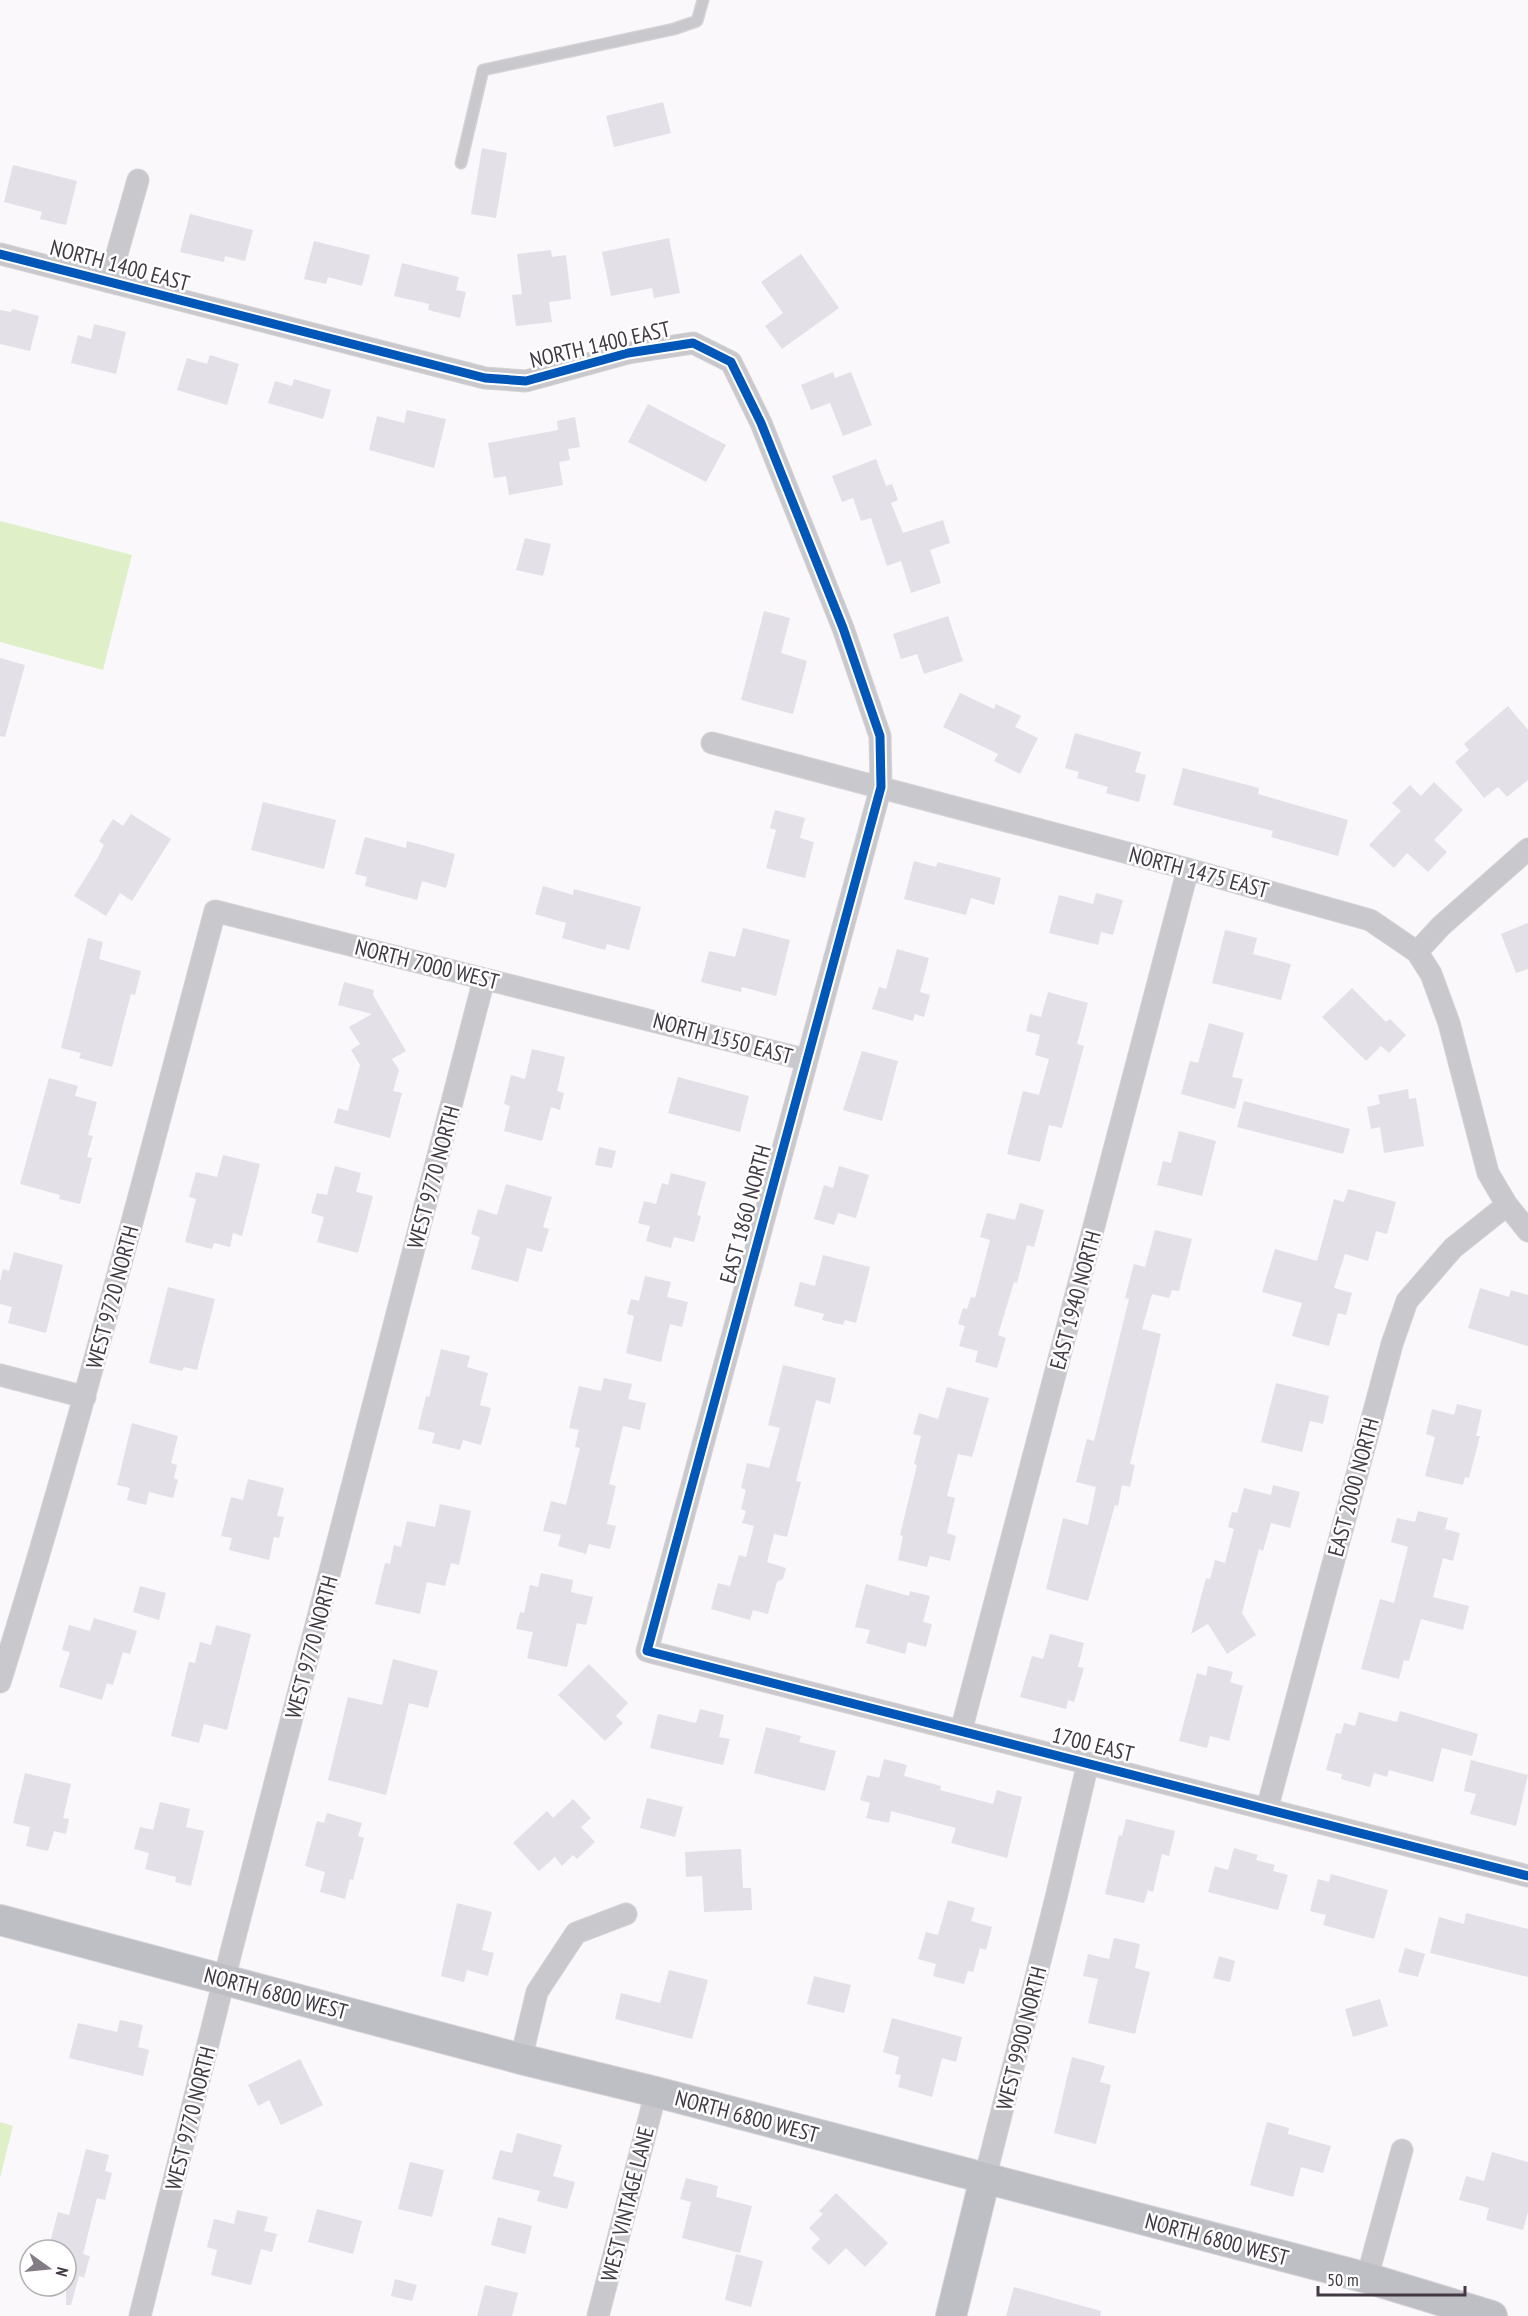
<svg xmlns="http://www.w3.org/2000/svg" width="1528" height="2316" font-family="'PT Sans Narrow',sans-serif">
<rect width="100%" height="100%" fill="#faf8fb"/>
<path fill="#dff0c9" d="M0,521L132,555L103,670L0,642Z
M0,2122L13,2126L0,2178Z"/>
<path fill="#e3e0e7" d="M663,102L671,133L614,147L606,116Z
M482,148L507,153L496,218L471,214Z
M13,165L77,181L66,225L40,219L42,212L4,202Z
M190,214L253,230L245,261L225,256L224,262L180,252Z
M669,238L680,293L654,298L652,288L611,296L602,252Z
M314,241L370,255L362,286L328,277L326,284L304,279Z
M551,250L552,257L566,255L571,299L549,302L552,322L516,326L512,295L522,294L517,254Z
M801,254L839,308L782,349L765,326L783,313L761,282Z
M402,263L459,277L456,290L466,292L460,318L428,310L429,304L394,296Z
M12,309L39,316L30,351L0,344V310L11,312Z
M94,324L126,332L116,374L71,363L78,335L91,339Z
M210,355L239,364L227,405L177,390L187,358L207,364Z
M833,372L835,378L851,372L872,425L843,436L830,403L811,410L801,385Z
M294,379L331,390L323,419L268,403L275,381L292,386Z
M648,404L726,445L706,482L628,442Z
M407,410L446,419L434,468L369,450L377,416L404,423Z
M575,417L580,447L568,449L570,460L559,462L563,485L509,495L506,476L494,478L488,443L558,430L557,421Z
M876,459L886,486L892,484L898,500L891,503L903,533L943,520L950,543L930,550L941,583L911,593L901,561L887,566L871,518L861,521L853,498L842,502L832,476Z
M525,538L551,544L543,576L516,570Z
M764,611L790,618L781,653L807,661L793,714L741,700Z
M948,616L963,661L924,674L917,654L901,659L893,634Z
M0,658L25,665L5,737L0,736Z
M960,693L994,709L996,704L1021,716L1015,727L1038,738L1020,774L994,761L998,754L943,727Z
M1508,706L1528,730V780L1507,797L1498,787L1484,798L1455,762L1469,750L1464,744Z
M1075,733L1141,752L1135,772L1146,775L1139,802L1106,793L1108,787L1077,778L1079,772L1065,768Z
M1183,768L1259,788L1258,794L1348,820L1338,856L1271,837L1273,831L1173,805Z
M1434,782L1463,810L1434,840L1447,852L1428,872L1407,853L1394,868L1369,845L1401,811L1392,803L1410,785L1421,796Z
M263,802L336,820L324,869L251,850Z
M775,810L805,818L800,838L814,842L805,878L766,868L776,830L770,828Z
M131,814L171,839L132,901L120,893L106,916L74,896L97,859L104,845L99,841L113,819L123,826Z
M365,837L406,848L407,841L455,854L446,888L422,881L417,900L365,886L367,877L355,874Z
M914,861L936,867L938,862L1001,878L994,905L971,898L966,915L904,899Z
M543,886L573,895L574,889L641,907L629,950L607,944L605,950L562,938L566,923L535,914Z
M1096,893L1123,900L1113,935L1101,932L1098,945L1049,933L1059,895L1093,904Z
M1528,923V969L1516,973L1501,934Z
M743,928L790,940L776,996L742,987L741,992L701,982L709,951L735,957Z
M1225,930L1257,938L1253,954L1291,964L1281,1000L1212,983Z
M88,938L103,942L99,959L141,971L135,995L131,994L112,1067L79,1058L81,1053L61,1048Z
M897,949L929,958L920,992L930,995L924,1017L915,1014L913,1021L872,1009L879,987L886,989Z
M344,982L374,990L373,995L406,1051L392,1059L399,1070L393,1091L402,1093L390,1138L334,1123L338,1108L348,1111L360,1065L351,1050L360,1044L349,1027L372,1014L338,1005Z
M1352,988L1386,1022L1390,1019L1406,1035L1389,1053L1381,1046L1366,1061L1322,1017Z
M1048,992L1088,1003L1077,1044L1084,1046L1062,1128L1049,1125L1040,1162L1007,1154L1023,1091L1039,1095L1049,1059L1035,1055L1040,1035L1026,1031L1030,1014L1041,1017Z
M1209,1023L1244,1033L1232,1077L1243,1079L1235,1109L1181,1094L1190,1061L1198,1063Z
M532,1049L565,1057L557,1091L564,1093L560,1110L551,1107L542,1141L504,1131L510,1106L504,1104L511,1075L525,1079Z
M862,1051L898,1061L882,1121L843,1110Z
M678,1077L749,1096L740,1132L668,1113Z
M49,1078L78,1086L75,1096L97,1102L88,1135L93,1136L87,1157L92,1158L80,1204L59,1199L60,1195L20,1184Z
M1408,1089L1409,1099L1416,1098L1424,1146L1384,1153L1380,1127L1371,1129L1367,1107L1380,1104L1378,1095Z
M1244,1101L1350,1129L1343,1154L1237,1127Z
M1179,1131L1216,1141L1202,1196L1157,1185L1163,1161L1171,1163Z
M599,1147L616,1151L612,1168L595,1165Z
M223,1155L260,1164L242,1236L233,1233L230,1247L214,1243L212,1249L185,1242L196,1199L189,1197L196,1172L217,1177Z
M335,1166L361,1173L356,1192L373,1196L358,1253L317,1242L324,1217L311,1213L317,1193L327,1195Z
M839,1166L869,1175L856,1218L838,1213L834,1225L814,1219L824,1185L833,1188Z
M671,1173L706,1182L697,1215L701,1216L694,1242L674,1237L671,1248L646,1241L650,1226L638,1223L644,1201L656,1204L662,1183L668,1185Z
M506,1184L552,1197L543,1227L549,1229L542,1252L527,1248L518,1282L471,1269L480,1237L471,1234L478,1209L497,1215Z
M1348,1189L1396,1202L1387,1234L1376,1231L1368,1261L1345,1254L1334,1288L1352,1293L1346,1315L1338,1313L1329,1346L1292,1336L1302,1303L1262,1292L1275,1249L1317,1261L1334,1199L1344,1202Z
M1020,1203L1044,1210L1034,1247L1027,1245L1017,1283L1014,1282L998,1335L1006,1338L997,1368L975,1362L978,1351L959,1346L965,1326L958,1324L963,1308L967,1309L971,1297L975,1298L990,1240L980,1237L987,1213L1015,1220Z
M1155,1230L1192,1239L1179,1291L1172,1290L1169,1298L1152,1294L1142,1329L1161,1334L1130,1464L1135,1465L1130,1487L1122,1485L1118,1506L1115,1505L1088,1601L1046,1589L1063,1518L1088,1525L1096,1487L1076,1482L1087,1439L1094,1441L1129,1299L1125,1298L1134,1264L1145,1267Z
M14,1252L63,1265L46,1333L8,1323L12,1307L0,1304V1282L3,1269L9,1271Z
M823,1255L870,1267L856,1323L845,1320L843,1325L822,1320L824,1314L794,1306L800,1282L815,1286Z
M645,1276L671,1282L667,1297L688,1302L682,1327L670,1324L661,1362L626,1353L634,1316L627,1314L631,1299L639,1301Z
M168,1287L215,1299L197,1370L184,1367L182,1371L149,1363Z
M1480,1288L1509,1297L1511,1290L1528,1295V1346L1468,1328Z
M441,1349L470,1356L467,1367L488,1373L480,1405L491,1408L481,1445L463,1440L460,1450L432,1443L435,1433L418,1429L426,1396L429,1397Z
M783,1365L836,1378L830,1404L816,1400L796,1481L801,1482L787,1537L774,1534L767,1562L786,1568L783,1579L777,1582L768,1614L753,1610L750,1620L711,1609L718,1583L730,1586L739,1555L746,1557L754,1526L742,1523L746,1511L741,1509L746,1490L741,1488L747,1463L769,1468L780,1428L768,1425Z
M604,1378L632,1384L628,1399L646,1403L640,1430L623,1426L609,1484L616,1486L607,1524L616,1526L610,1549L589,1544L586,1554L558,1546L561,1535L543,1531L551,1501L566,1505L580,1448L575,1447L579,1430L569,1428L579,1386L601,1391Z
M1276,1383L1329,1396L1323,1424L1310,1421L1302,1452L1261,1442Z
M947,1387L989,1398L972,1457L958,1454L947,1496L955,1498L947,1533L956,1536L950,1561L930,1556L927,1567L898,1560L903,1536L900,1535L917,1465L914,1464L921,1436L913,1434L919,1413L938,1419Z
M1457,1404L1482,1410L1476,1436H1480L1469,1478L1465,1477L1463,1485L1425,1476L1435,1437L1426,1434L1432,1409L1454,1415Z
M132,1423L178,1436L171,1463L177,1465L174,1478L178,1480L173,1498L149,1492L146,1505L127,1500L130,1488L117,1485Z
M248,1479L284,1488L277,1516L284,1517L279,1538L274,1537L269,1560L229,1550L232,1538L221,1536L231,1497L243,1500Z
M1273,1485L1300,1492L1290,1528L1271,1523L1263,1551L1259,1549L1242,1613L1256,1635L1227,1654L1208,1624L1191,1634L1206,1578L1210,1579L1215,1560L1225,1563L1234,1529L1228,1527L1232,1512L1237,1513L1244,1488L1271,1495Z
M440,1504L471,1511L459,1565L451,1563L445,1586L427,1582L420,1614L375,1604L385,1563L390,1564L394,1545L401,1547L407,1521L435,1527Z
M1418,1511L1448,1518L1445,1529L1460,1533L1453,1561L1443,1558L1433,1597L1469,1606L1463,1630L1421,1619L1409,1661L1404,1660L1399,1679L1361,1669L1380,1599L1394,1603L1408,1547L1391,1542L1397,1518L1415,1522Z
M541,1573L573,1580L571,1592L593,1597L586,1625L577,1623L567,1667L527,1658L533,1632L516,1629L520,1612L524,1613L530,1585L538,1587Z
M866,1584L909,1596L910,1591L930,1596L923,1622L932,1624L926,1647L908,1642L905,1654L866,1643L870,1630L855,1627Z
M140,1586L166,1593L159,1620L133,1612Z
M94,1618L137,1631L130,1654L123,1652L113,1685L107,1683L102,1700L59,1687L70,1652L62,1650L69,1625L90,1631Z
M216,1625L251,1634L227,1730L204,1724L199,1743L171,1736L189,1662L195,1663L200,1642L211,1645Z
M1050,1634L1084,1643L1078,1667L1084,1668L1074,1702L1068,1700L1066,1709L1020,1697L1032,1656L1043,1659Z
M393,1659L438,1671L428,1708L409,1703L386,1795L328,1780L348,1697L382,1705Z
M589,1664L628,1703L616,1716L623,1723L605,1741L558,1695Z
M1208,1666L1233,1672L1230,1682L1243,1686L1229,1741L1210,1736L1207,1748L1179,1741L1197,1673L1206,1676Z
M700,1709L724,1715L719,1737L730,1739L723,1765L650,1748L658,1714L696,1723Z
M1400,1711L1478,1734L1472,1756L1442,1748L1433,1782L1389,1770L1387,1777L1374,1773L1370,1787L1341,1779L1342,1774L1326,1770L1336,1733L1341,1734L1344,1723L1355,1726L1359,1712L1397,1722Z
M766,1727L801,1736L799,1742L836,1751L825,1791L754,1773Z
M884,1759L907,1765L904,1776L941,1786L940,1790L993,1804L997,1790L1022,1797L1007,1858L951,1843L956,1828L891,1811L889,1823L866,1818L870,1803L860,1800L867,1775L879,1778Z
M1471,1760L1528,1775L1516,1826L1470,1814L1476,1794L1464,1791Z
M25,1773L71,1784L63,1818L69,1819L66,1834L54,1831L48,1851L26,1846L30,1827L13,1823Z
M647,1798L683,1807L675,1837L640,1828Z
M573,1799L591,1818L581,1827L595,1842L577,1859L573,1855L562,1866L555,1857L539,1871L513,1843L547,1811L553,1818Z
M160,1802L190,1809L186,1827L204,1831L191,1886L175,1882L176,1877L145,1869L149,1853L134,1849L140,1827L153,1830Z
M327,1813L362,1823L358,1836L364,1838L353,1880L350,1879L345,1899L320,1892L325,1872L305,1866L317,1821L324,1823Z
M1126,1819L1175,1831L1169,1856L1162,1854L1153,1892L1148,1890L1144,1903L1105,1894L1119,1835L1122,1836Z
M1234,1848L1258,1855L1256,1860L1275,1865L1273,1871L1288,1875L1278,1910L1208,1892L1215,1866L1228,1870Z
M741,1849L743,1888H751L752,1910L704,1912L702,1876L686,1877L685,1852Z
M1331,1874L1388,1890L1374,1939L1323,1925L1326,1915L1310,1911L1318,1879L1329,1882Z
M948,1900L975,1908L971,1921L992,1927L986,1950L980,1948L973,1972L968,1971L964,1984L933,1976L936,1964L918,1959L926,1932L938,1935Z
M457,1903L492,1912L482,1950L494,1953L488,1976L467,1970L464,1982L441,1976Z
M1466,1913L1528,1929V1977L1430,1953L1439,1917L1464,1924Z
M1114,1938L1140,1944L1135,1968L1150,1972L1135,2034L1088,2023L1098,1979L1083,1976L1088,1954L1109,1959Z
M1405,1948L1425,1954L1418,1977L1398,1972Z
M1219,1956L1235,1961L1230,1982L1213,1978Z
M669,1970L708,1980L692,2039L615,2019L621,1993L660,2003Z
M814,1976L851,1985L844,2013L807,2004Z
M1380,1999L1388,2026L1353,2037L1345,2009Z
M892,2018L962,2037L956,2062L942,2058L932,2097L898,2087L901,2075L895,2074L899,2057L883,2052Z
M120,2020L143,2025L138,2047L149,2050L143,2076L69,2058L78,2023L117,2032Z
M1072,2057L1105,2066L1100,2082L1111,2085L1096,2144L1054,2133Z
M300,2059L323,2105L281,2125L269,2100L258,2106L248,2085Z
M1267,2122L1289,2128L1288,2134L1331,2146L1323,2173L1301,2167L1293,2197L1250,2185Z
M517,2133L562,2145L553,2176L575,2182L567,2209L537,2201L540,2191L492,2179L500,2150L512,2153Z
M86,2149L109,2155L105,2171L112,2173L105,2200L97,2198L83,2254L90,2256L84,2278L79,2276L71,2305H66V2250H48L58,2212L69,2215Z
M1492,2152L1528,2162V2212L1523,2230L1486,2220L1489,2208L1459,2200L1466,2176L1484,2181Z
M410,2162L444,2170L432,2217L398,2209Z
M686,2178L718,2186L716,2197L752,2206L740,2253L682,2238L691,2202L680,2199Z
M836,2193L888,2243L865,2267L846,2248L829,2265L811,2248L820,2239L809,2228L823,2214L819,2211Z
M317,2209L362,2221L353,2254L308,2242Z
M237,2210L268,2217L264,2231L277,2234L272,2252L261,2249L251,2285L211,2275L217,2250L207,2247L214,2219L234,2224Z
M498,2217L532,2226L525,2254L491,2245Z
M736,2254L763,2261L751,2307L725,2300Z
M395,2279L417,2285L412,2301L391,2296Z
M485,2285L518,2293L512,2316H477Z
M1014,2287L1101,2311L1100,2316H1006Z"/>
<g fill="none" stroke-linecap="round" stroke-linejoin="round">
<g stroke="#d5d3d6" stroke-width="13">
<path id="lane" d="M461,163L483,70L674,29L697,21L703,0"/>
</g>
<g stroke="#d5d3d6" stroke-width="23">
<path id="street" d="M0,254L485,378L526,381L628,353L693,343L731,362L761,423L843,628L880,736L881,787L647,1651L1528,1876
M109,282L138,180
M712,743L1188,869L1370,920L1417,952L1431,974L1449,1023L1488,1173L1507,1205L1528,1231
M1417,952L1441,926L1528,849
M0,1375L85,1397
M0,1682C80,1427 146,1169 215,911L807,1060
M961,1731L1188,869
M1267,1809L1392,1344L1407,1301L1453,1248L1507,1205
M521,2059L537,1992L576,1933L626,1914
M985,2178L1056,1898L1088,1763
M1367,2278L1402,2150
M140,2316L231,1952L484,979
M598,2316L656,2092"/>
</g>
<g stroke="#d5d3d6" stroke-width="32">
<path id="secondary" d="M0,1920L521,2059L656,2092L1367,2278L1492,2316
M951,2316L985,2178"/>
</g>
<use href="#lane" stroke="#c9c8cd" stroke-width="10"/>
<use href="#street" stroke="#c9c8cd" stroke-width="21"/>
<use href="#secondary" stroke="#bebfc5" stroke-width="30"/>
<g stroke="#fff" stroke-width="13">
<path id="cycleway" d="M0,254L485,378L526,381L628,353L693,343L731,362L761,423L843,628L880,736L881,787L647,1651L1528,1876"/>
</g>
<use href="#cycleway" stroke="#0057b8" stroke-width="9"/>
</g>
<g text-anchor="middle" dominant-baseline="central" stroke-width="5" stroke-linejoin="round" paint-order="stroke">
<g font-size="22" fill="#423944" stroke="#fff">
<text transform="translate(120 265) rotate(15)">NORTH 1400 EAST</text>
<text transform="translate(600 344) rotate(-13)">NORTH 1400 EAST</text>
<text transform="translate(1199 872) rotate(15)">NORTH 1475 EAST</text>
<text transform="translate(427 964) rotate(14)">NORTH 7000 WEST</text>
<text transform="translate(723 1038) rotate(15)">NORTH 1550 EAST</text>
<text transform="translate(433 1177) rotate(-75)">WEST 9770 NORTH</text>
<text transform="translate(745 1214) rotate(-75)">EAST 1860 NORTH</text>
<text transform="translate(112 1297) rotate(-75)">WEST 9720 NORTH</text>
<text transform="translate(1075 1300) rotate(-75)">EAST 1940 NORTH</text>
<text transform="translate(1353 1487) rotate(-75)">EAST 2000 NORTH</text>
<text transform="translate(311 1647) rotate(-75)">WEST 9770 NORTH</text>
<text transform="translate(1093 1744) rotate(14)">1700 EAST</text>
<text transform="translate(276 1993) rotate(15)">NORTH 6800 WEST</text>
<text transform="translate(1021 2038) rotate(-76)">WEST 9900 NORTH</text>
<text transform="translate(747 2116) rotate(15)">NORTH 6800 WEST</text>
<text transform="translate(190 2118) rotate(-76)">WEST 9770 NORTH</text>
<text transform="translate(627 2204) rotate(-76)">WEST VINTAGE LANE</text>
<text transform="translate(1217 2239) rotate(15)">NORTH 6800 WEST</text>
</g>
</g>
<g transform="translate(48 2268) rotate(105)"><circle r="28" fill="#ffffff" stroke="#b3b0b4" stroke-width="1.5"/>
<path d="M0-4.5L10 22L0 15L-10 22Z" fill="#827c84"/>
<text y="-9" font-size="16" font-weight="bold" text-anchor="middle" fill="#423944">N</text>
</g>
<path d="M1318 2286v9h147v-9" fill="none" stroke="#423944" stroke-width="3"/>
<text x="1327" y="2286" font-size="18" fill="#423944" stroke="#ffffff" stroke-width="4.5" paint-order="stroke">50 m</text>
</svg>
